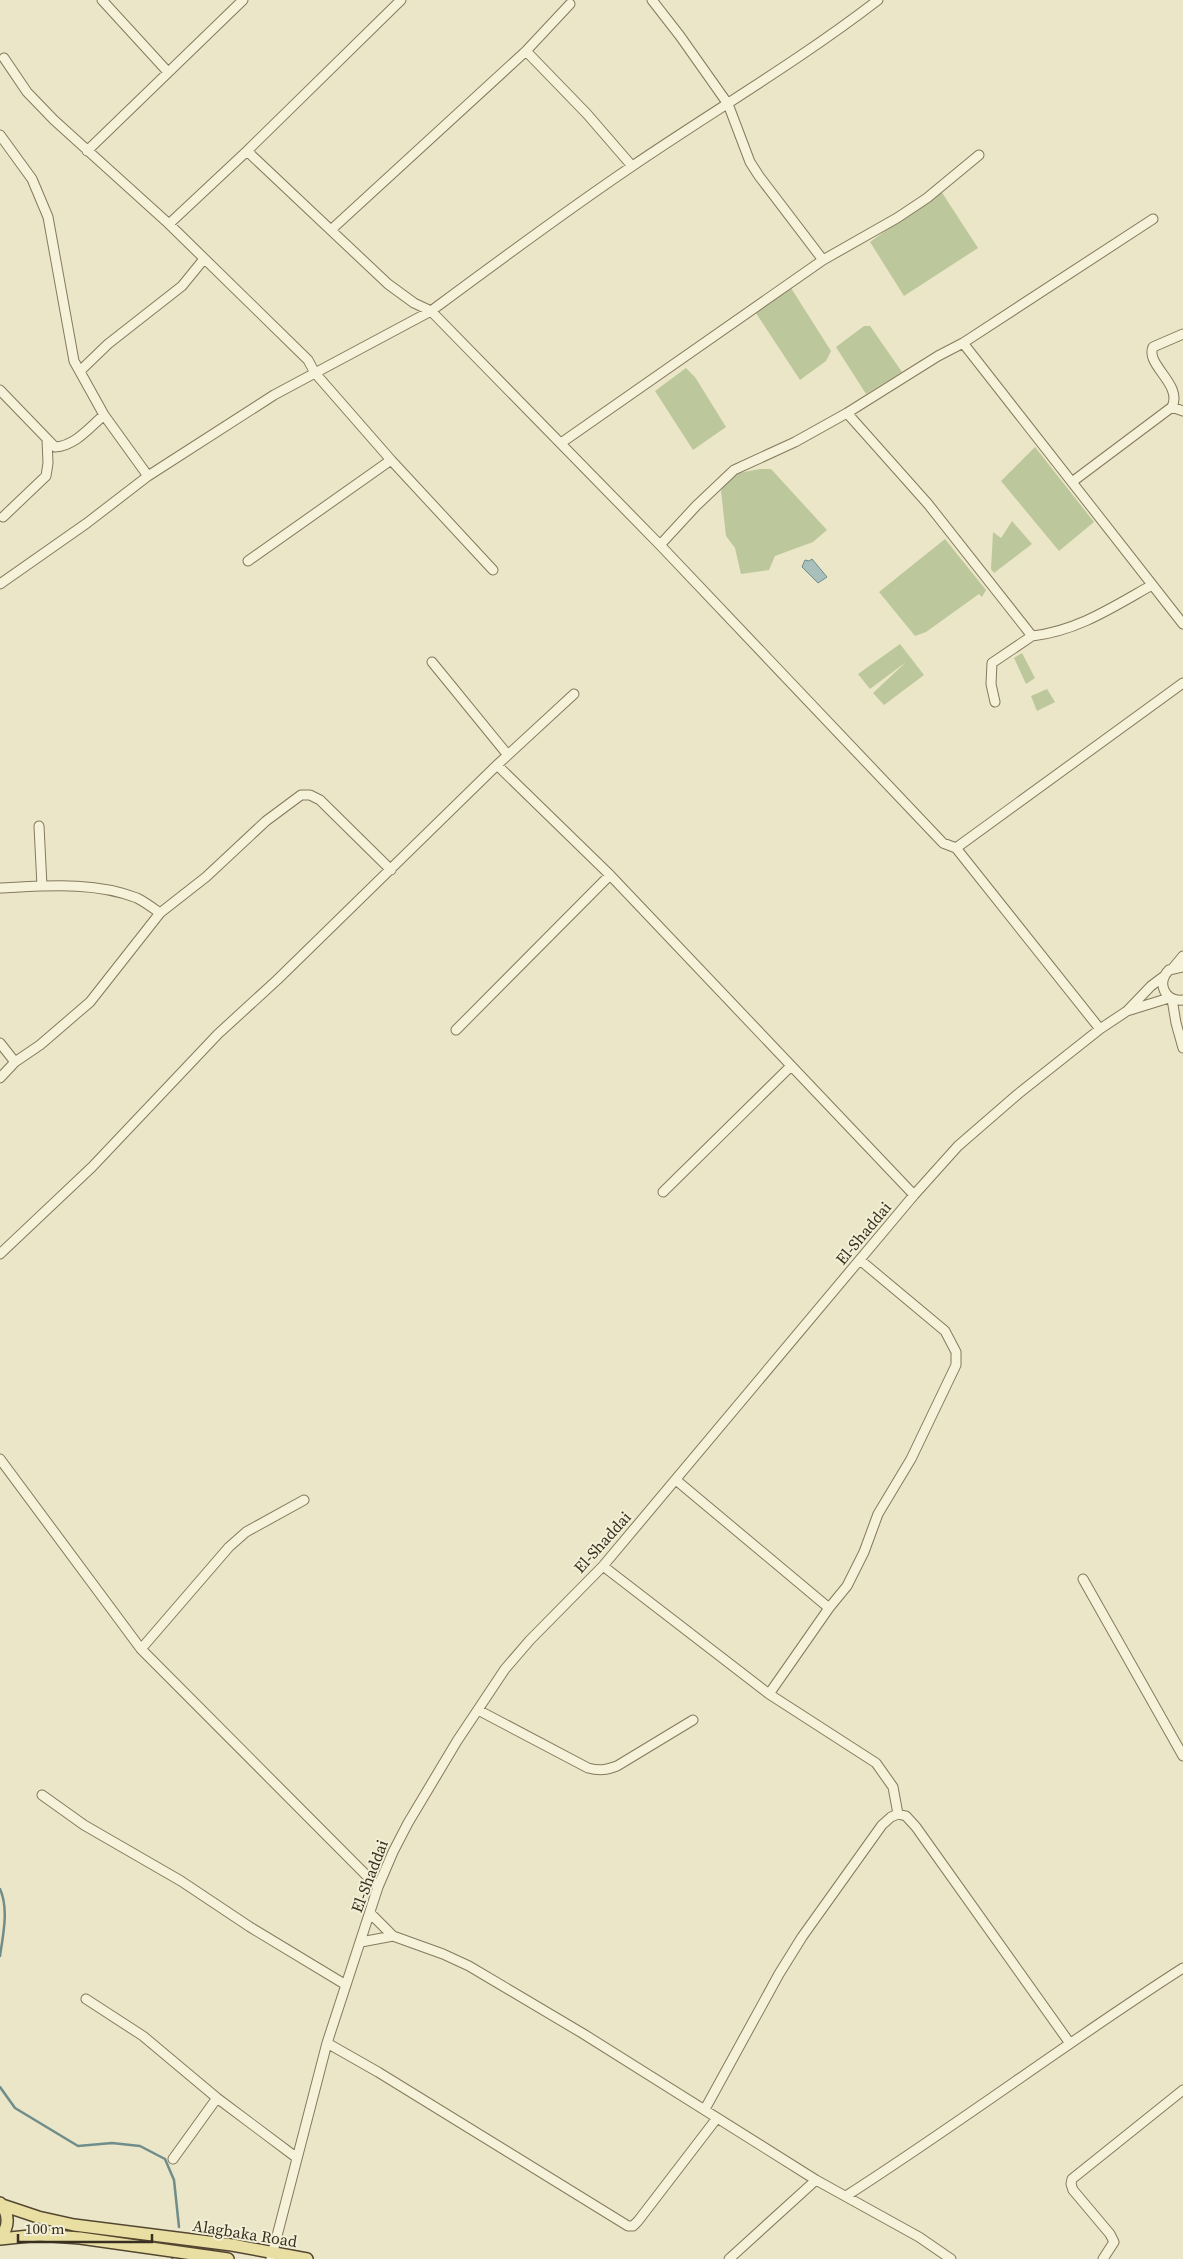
<svg xmlns="http://www.w3.org/2000/svg" width="1183" height="2259" font-family="'Source Serif 4',serif">
<rect width="100%" height="100%" fill="#ebe6c7"/>
<path fill="#bcc89c" d="M941,191L978,248L904,296L870,242Z
M791,288L831,351L826,361L800,380L756,313Z
M864,326H870L902,372L866,394L836,347Z
M686,368L695,377L726,427L693,450L655,391Z
M1035,447L1094,522L1059,551L1001,481Z
M760,469H771L827,530L813,542L775,556L769,570L741,574L735,548L726,536L721,491L728,475Z
M1012,521L1032,544L994,573L991,569L993,532L1001,538Z
M945,539L986,590L982,597L979,594L926,632L915,636L879,592Z
M900,644L924,675L884,705L873,693L906,662L870,689L858,674Z
M1022,653L1035,678L1026,684L1014,658Z
M1047,689L1055,702L1037,711L1031,696Z"/>
<path fill="#a8bfbc" stroke="#6f8d8a" d="M812,559L827,577L818,583L802,567L805,560L809,561Z"/>
<g fill="none" stroke-linecap="round" stroke-linejoin="round">
<path stroke="#6f8d8a" stroke-width="2.5" d="M0,1889C9,1909 3,1935 0,1956
M0,2087L15,2108L78,2146L112,2143L140,2146L165,2159L174,2180L179,2227
M172,2259L173,2257"/>
<g stroke="#85795e" stroke-width="11">
<path id="minor" d="M102,0L167,71
M652,0L680,36L728,104L750,162L759,176L823,260L897,218L927,198L979,155
M878,0C799,61 713,111 631,167C563,213 497,262 431,311L660,545L943,843L956,848L1100,1029
M526,51L587,114L632,166
M4,58L27,92L54,120L169,224L308,360L315,373L274,395L148,476
M0,135L32,179L48,217L74,361L104,415
M87,151L243,0
M247,151L401,0
M169,224L247,151L388,284L414,303L431,311L315,373L391,460L248,561
M332,229L526,51L570,4
M963,343L1153,219
M80,371L108,344L182,286L204,259
M0,390L55,447C75,446 90,427 104,415L148,476L87,523L0,584
M1172,407L1183,411
M847,413L928,504L1032,636C1077,631 1113,607 1152,585
M561,443L823,260
M391,460L493,570
M1072,482L1172,407C1183,384 1145,365 1153,347L1183,334
M3,517L46,476L48,463L47,439
M660,545L696,506L734,470L795,442L847,413L938,356L963,343L1183,624
M432,662L507,754
M995,702L991,684L992,663L1032,636
M497,765L574,694
M39,826L42,886
M956,848L1183,683
M0,888C45,886 94,881 137,898C145,902 153,908 160,913
M1183,967L1169,970C1156,983 1165,1002 1183,1000
M1173,968L1183,956
M1172,999L1176,1023L1183,1048
M1127,1011L1169,998
M456,1030L610,875
M0,1043L15,1062
M0,1078L15,1062L40,1045L90,1002L160,913L206,877L266,821L301,795H310L320,800L391,870
M663,1192L790,1067
M0,1254L92,1167L218,1034L277,980L497,765L610,875L914,1195
M0,1459L141,1649L378,1887
M676,1480L829,1608
M603,1566L769,1694L829,1608L847,1586L864,1552L878,1514L911,1459L956,1365V1352L945,1331L860,1260
M1083,1579L1183,1756
M141,1649L229,1547L246,1532L304,1500
M769,1694L876,1763L893,1787L898,1814
M478,1710L588,1768C600,1771 606,1770 617,1766L693,1720
M42,1795L84,1825L181,1881L250,1927L346,1985
M370,1913L393,1936L443,1954L469,1966L582,2033L816,2180L919,2237L951,2259
M361,1942L393,1936
M86,1999L143,2036L217,2098L297,2158
M327,2043L378,2072L628,2226H633L638,2221L717,2118
M705,2109L779,1974L802,1937L882,1825L891,1817L898,1814L906,1816L916,1827L1069,2042
M173,2159L217,2098
M846,2196C960,2123 1069,2041 1183,1968
M271,2259L327,2043L378,1887L393,1852L408,1823L457,1741L505,1669L530,1640L603,1566L914,1195L958,1146L1018,1094L1100,1029L1127,1011L1151,986L1163,977
M729,2259L816,2180
M1103,2259L1114,2242L1110,2234L1073,2190L1071,2184L1072,2179L1183,2090"/>
</g>
<g stroke="#534732" stroke-width="14">
<path id="major" d="M2,2205L38,2217L74,2225L232,2245L307,2259
M0,2237C10,2227 9,2213 0,2203
M0,2239L39,2235L80,2238L228,2259"/>
</g>
<use href="#minor" stroke="#f6f2da" stroke-width="9"/>
<use href="#major" stroke="#eadfa3" stroke-width="11"/>
</g>
<g text-anchor="middle" dominant-baseline="central" stroke-width="4" stroke-linejoin="round" paint-order="stroke">
<g font-size="16" fill="#372f20" stroke="#f3efd6">
<text transform="translate(863 1233) rotate(-50)">El-Shaddai</text>
<text transform="translate(602 1542) rotate(-48)">El-Shaddai</text>
<text transform="translate(369 1876) rotate(-69)">El-Shaddai</text>
<text transform="translate(245 2233) rotate(9)">Alagbaka Road</text>
</g>
</g>
<path d="M18 2234v8h134v-8" fill="none" stroke="#372f20" stroke-width="2.5"/>
<text x="25" y="2234" font-size="15" fill="#372f20" stroke="#f3efd6" stroke-width="4" paint-order="stroke">100 m</text>
</svg>
